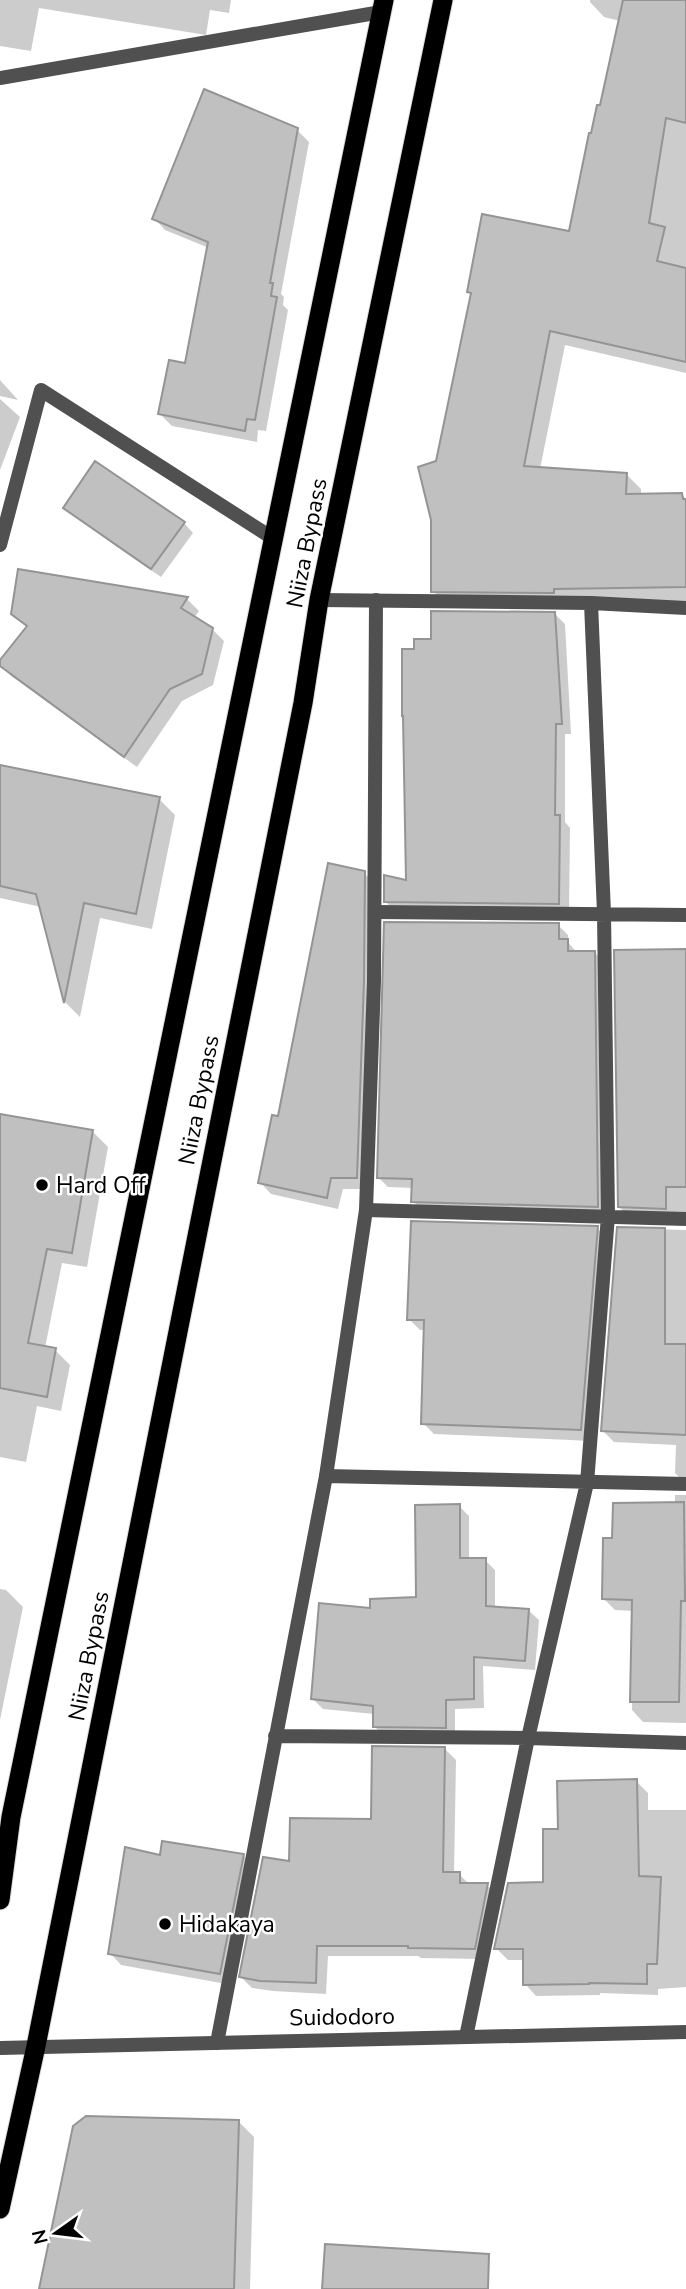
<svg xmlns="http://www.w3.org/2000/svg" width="686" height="2289" font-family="'Nunito Sans',sans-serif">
<rect width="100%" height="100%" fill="#fff"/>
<path fill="#0003" d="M0,0H231L229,13L210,10L206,35L39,8L31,51L0,46Z
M590,0H686V373L565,345L540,469L627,475L641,489V495H682L686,499V601L447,605L433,591L437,463L472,296L469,292L571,233L620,21L604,17L590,2Z
M297,130L309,142L281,294L284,297L283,305L288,310L266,431L258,430L257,442L172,426L160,414L186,365L209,248L165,230L154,218Z
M0,380L18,400L0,396Z
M0,399L20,417L0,470Z
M184,523L193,533L161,577L110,542L101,532Z
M65,579L187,599L199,611L194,618L212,629L224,641L213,685L182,701L137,767L11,676L0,664Z
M555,614L565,624L571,734H565V822L570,828L569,914L396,912L386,902L408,882L416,651L432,641Z
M0,767L159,799L175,815L152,929L100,918L80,1017L65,1002L41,907L0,898Z
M364,873L376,885L369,1189H343L338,1209L271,1194L260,1182L279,1118Z
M558,925L568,935V942L577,953L594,952L604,962L607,1216L423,1211L413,1201V1188L388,1187L379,1178Z
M686,951V1220L631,1218L619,1207Z
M0,1116L92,1131L108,1147L87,1267L62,1263L45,1348L55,1350L70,1365L61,1411L37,1406L26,1462L0,1457Z
M597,1228L608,1239L592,1441L434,1434L423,1423L426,1330H420L409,1319Z
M618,1228L686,1230V1484L675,1473L676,1445L614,1442L603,1431Z
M675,1495H686V1723L643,1722L632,1710L634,1611L615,1610L604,1599L614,1540L675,1504Z
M459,1506L469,1516V1560H485L495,1570V1609L529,1611L539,1620L535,1670L483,1666L484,1708L455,1709V1737L384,1736L374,1726V1714L323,1709L313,1699L372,1610L418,1599Z
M0,1589L6,1590L23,1607L0,1720Z
M445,1749L456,1760L454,1874H459L470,1885H487L498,1896L485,1959L421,1958L418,1956H328L326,1994L273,1991L252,1988L241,1977L291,1863L373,1821Z
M636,1781L648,1793V1810H686V1987L658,1989V1995L600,1993V1995L536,1996L525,1984L524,1960H508L496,1948L545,1884L560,1831Z
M243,1855L254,1867L232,1985L121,1965L110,1953L161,1857Z
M238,2121L254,2137L250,2289H41Z"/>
<path fill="#c0c0c0" stroke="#949494" stroke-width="2" d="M623,0H686V123L666,118L649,223L665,227L657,261L686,268V362L550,331L524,466L627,473L626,494L682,493L683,499H686V587L554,589V593L431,592V520L418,467L436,461L471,293L467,292L482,214L569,231L589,133H591L597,105H600Z
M204,89L298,128L270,283H273L271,296L277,297L255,420L247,419L245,431L158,414L169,360L185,363L208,242L152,219Z
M95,461L185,522L151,569L63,508Z
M18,569L188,597L181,608L213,628L202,674L170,689L124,757L0,666V660L27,626L11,614Z
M431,611L555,612L562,724H556L555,815H560L559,904L384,902V875L406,880L403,716H402V649H414V639H431Z
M0,765L160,797L136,914L84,903L64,1003L36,894L0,886Z
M328,863L365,871L364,981L357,1178H331L327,1198L258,1183L272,1115L278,1116Z
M384,922L559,923V939H568V951H595L598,1207L411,1202L412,1179L377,1178Z
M686,949V1187H666V1209L618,1207L614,950Z
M0,1114L93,1130L72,1253L47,1249L28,1343L56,1348L47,1397L0,1388Z
M411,1221L598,1226L581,1430L421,1424L424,1320H407Z
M617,1227L665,1228V1344H686V1435L601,1431Z
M684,1502L685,1601H681L679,1702H630L632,1600L602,1599L603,1538H612L613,1503Z
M460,1504V1558H486V1606L529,1609L525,1661L474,1657V1699L446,1700V1728L373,1727V1706L311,1699L319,1603L370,1608V1599L416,1597L415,1505Z
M372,1746L445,1747L443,1872H460V1883H488L475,1949L408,1948V1946H317L316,1983L260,1981L239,1977L263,1857L289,1861L290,1818L371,1819Z
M637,1779L639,1876L661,1877L657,1964H647V1984L589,1983V1984L523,1985V1949H494L508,1883L543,1882V1829H558L557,1781Z
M162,1841L244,1854L220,1974L108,1954L125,1847L160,1855Z
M86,2116L239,2120L234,2289H39L73,2126Z
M325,2244L489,2254L488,2289H322Z"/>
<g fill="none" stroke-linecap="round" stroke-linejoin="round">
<g stroke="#dbdbdb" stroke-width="21">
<path id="trunk" d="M0,1900L11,1817L384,0
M0,2209L36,2046L303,703L319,600L443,0"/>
</g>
<path stroke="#505050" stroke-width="14" d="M326,1476L366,1210L374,981L376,600"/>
<path stroke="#505050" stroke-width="14" d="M0,78L381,12
M0,545L41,390L274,539
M319,600L591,603L686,608
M375,912L686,915
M366,1210L686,1219
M275,1736L528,1738L686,1743
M466,2037L528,1738L587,1483L608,1216L604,913L591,603
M217,2043L326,1476L686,1484"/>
<path stroke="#505050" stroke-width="14" d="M0,2048L686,2032"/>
<use href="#trunk" stroke="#000" stroke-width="19"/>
</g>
<g fill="#000" stroke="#fff" stroke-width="2.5">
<circle cx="42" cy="1185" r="7"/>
<circle cx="165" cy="1924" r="7"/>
</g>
<g text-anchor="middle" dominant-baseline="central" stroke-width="5" stroke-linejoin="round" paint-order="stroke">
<g font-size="23" fill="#000" stroke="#fff">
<text transform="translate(307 543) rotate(-79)">Niiza Bypass</text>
<text transform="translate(199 1100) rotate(-79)">Niiza Bypass</text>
<text transform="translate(89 1656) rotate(-79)">Niiza Bypass</text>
<text transform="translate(342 2017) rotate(-1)">Suidodoro</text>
</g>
<g font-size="23" fill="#000" stroke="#fff" text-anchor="start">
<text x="56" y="1185">Hard Off</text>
<text x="179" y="1924">Hidakaya</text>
</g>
</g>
<g transform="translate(56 2233) rotate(256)" stroke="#ffffff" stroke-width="5" paint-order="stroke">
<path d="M0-5L12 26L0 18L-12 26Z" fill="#000000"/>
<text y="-10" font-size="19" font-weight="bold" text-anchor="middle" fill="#000000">N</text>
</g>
</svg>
